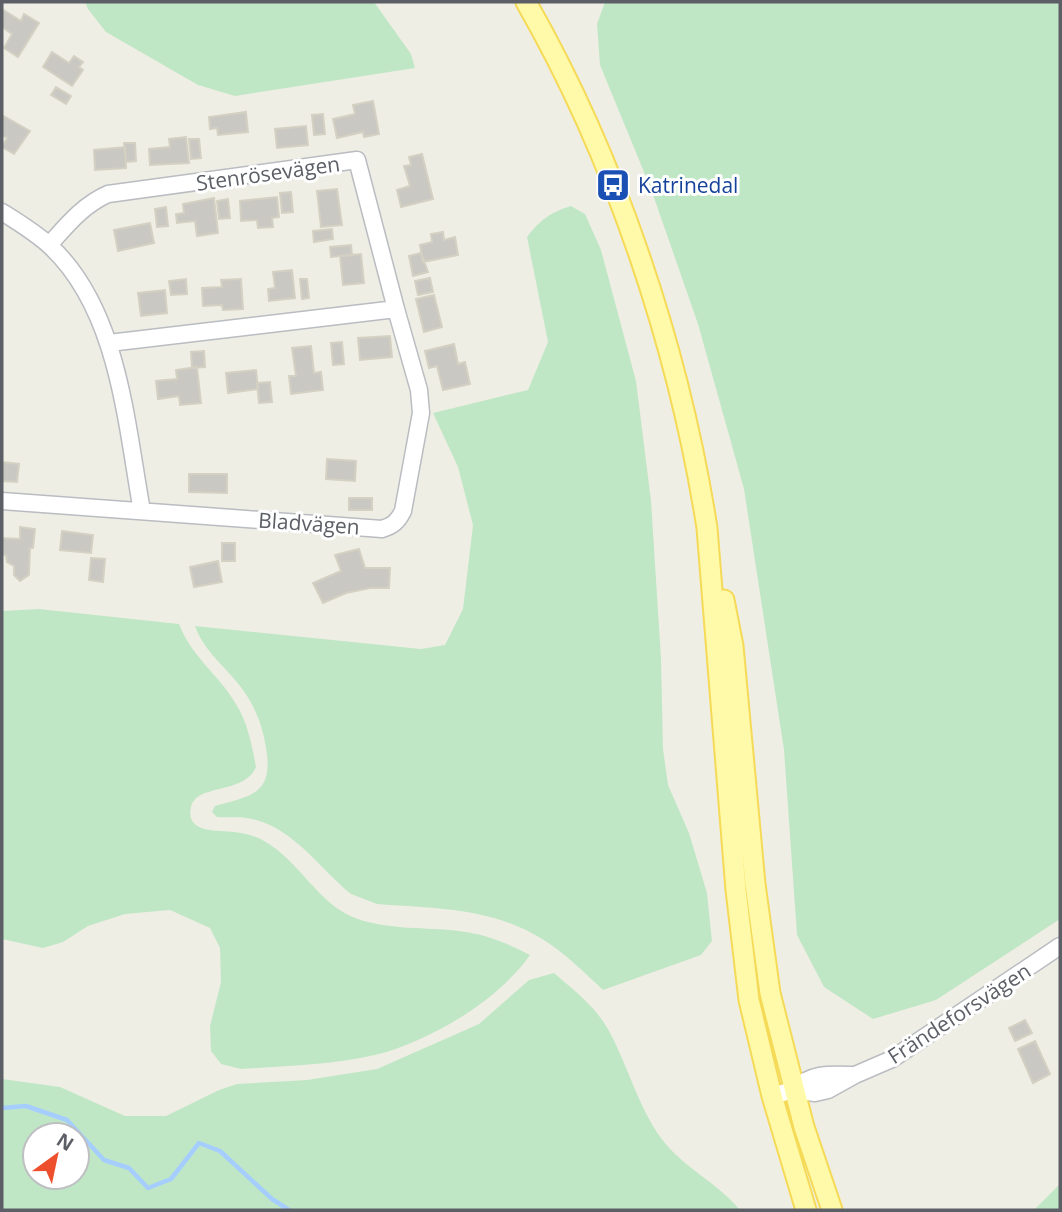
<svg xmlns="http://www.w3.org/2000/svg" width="1062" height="1212" font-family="'Open Sans',sans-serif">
<rect width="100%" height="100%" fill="#efeee5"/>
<path fill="#c0e7c5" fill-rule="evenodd" d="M85,2H374L411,54L415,68L235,96L198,85L106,32L88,9Z
M605,2H1060V919L936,1000L873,1019L824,987L797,935L784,750L744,489L698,324L651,189L600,65L597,24Z
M571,206L585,214L601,250L636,381L651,501L661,658L663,749L668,785L689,833L707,893L712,941L701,955L603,990C587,975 571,959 554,947C499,907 441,909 377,904L351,894C320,869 296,831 256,820C243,816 229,818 217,817L212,812L215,806C247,797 272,795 267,755C264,727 254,702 236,681C221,663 203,649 195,626L421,649L445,645L463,609L473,525L458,467L433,413L528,390L548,342L527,237C540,220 551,212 571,206Z
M39,609L179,624C191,656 219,675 236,704C248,723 252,746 256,767C244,795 197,783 191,807C185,834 218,830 234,832C244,833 256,836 264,841C300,861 319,906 358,919C390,930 426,927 459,931C485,934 507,943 530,955C499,1000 429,1042 375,1055C332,1065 285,1066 241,1069L221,1064L211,1051L210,1026L221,982L220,948L210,928L170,910L125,914L88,926L63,942L43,948L2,939V611Z
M554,973C574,990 596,1007 609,1031C628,1066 638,1106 661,1138C682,1167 717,1182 740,1210H2V1079L60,1087L125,1116H166L219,1090L237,1084L307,1080L377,1069L479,1024L529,980ZM77,1135V1177H35V1135Z
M1060,1184V1210H1034Z"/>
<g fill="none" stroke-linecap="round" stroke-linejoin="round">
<path stroke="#a5ceff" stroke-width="4.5" d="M2,1108L26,1106L67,1120L104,1160L129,1168L148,1188L171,1179L199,1143L220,1151L272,1199L289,1210"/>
</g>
<path fill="#cac8c2" stroke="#d4d1c3" stroke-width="2" d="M2,9L21,21L24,14L39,23L18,57L4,48L12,34L2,27Z
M52,52L69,63L74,56L83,62L79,67L83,70L72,86L43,67Z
M56,87L71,96L66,104L51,95Z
M373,101L379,134L364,137L363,132L337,138L333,119L355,114L353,105Z
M246,112L248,132L218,135L217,128L210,129L209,117Z
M323,114L325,134L314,135L312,115Z
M2,115L30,131L14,154L2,147L7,138L2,135Z
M306,126L308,145L277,148L275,129Z
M186,137L189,163L150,165L149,149L170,147L169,139Z
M189,139H199L201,158L191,159Z
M124,143H135L136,161L126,162Z
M125,147L126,168L95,170L94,150Z
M422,154L433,199L401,207L397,190L410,186L404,166L411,165L409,157Z
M337,189L342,225L321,227L317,191Z
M291,192L293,212L282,213L280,193Z
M277,197L279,217L272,218L273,227L258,228L257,220L241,221L240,201Z
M214,198L218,233L197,236L195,221L177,223L176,214L184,213L183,204Z
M228,199L230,218L219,219L217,201Z
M166,207L168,226L157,227L155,209Z
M150,223L154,243L118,251L114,230Z
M332,229L333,239L314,242L313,231Z
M443,232L444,240L455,237L458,255L423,262L420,245L432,242L431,234Z
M351,245L352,255L331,257L330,247Z
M421,253L428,272L413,276L409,256Z
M361,254L364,283L343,285L340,256Z
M292,270L295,298L269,301L268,289L275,288L273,272Z
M430,278L433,292L418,295L415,281Z
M186,279L187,294L171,295L169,281Z
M241,279L243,309L223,310L222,305L203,306L202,288L222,287L221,280Z
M300,279H307L309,298L302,299Z
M165,290L167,313L141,316L138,293Z
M434,295L442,327L424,332L416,299Z
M390,336L392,357L360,360L358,338Z
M342,342L344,364L333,365L331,343Z
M454,344L458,364L465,362L470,384L443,390L437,366L429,368L425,351Z
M311,346L314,373L321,372L323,390L291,394L289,376H296L292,348Z
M204,351L205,367L192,368L191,352Z
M197,367L201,403L180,405L179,396L158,399L156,381L177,379L176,370Z
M256,370L258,389L228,393L226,373Z
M270,382L272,402L259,403L257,383Z
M2,457V462L19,464L17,482L2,481Z
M327,459L356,461L355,481L326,479Z
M189,474H227V493L189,492Z
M349,498H372V510H349Z
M20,527L35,529L33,548H30L29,575L20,581L14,575V566L7,562L6,555H3L2,538L20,539Z
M62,531L93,535L91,553L60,550Z
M222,543H235V561H222Z
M359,549L365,568H390L389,588H370L346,593L323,603L313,583L341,571L335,555Z
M91,558L105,559L103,582L89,580Z
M218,561L222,582L194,587L190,567Z
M1025,1020L1032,1033L1015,1041L1009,1028Z
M1035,1041L1050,1074L1033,1083L1018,1049Z"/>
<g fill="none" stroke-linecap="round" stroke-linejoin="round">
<g stroke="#b9bcc1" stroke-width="19">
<path id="minor" d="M2,212C18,222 36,233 50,246C119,310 126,424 142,511
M49,245C67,225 83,205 108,194L357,160L396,309L109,343
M2,501L382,529C393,526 398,521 403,511L421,413L419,390L396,309
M793,1090C811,1073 828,1074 852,1075
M772,1096L793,1090L815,1093L828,1090L855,1075L892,1059L1060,946"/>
</g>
<g stroke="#f5da58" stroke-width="23">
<path id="major" d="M526,2C616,159 679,349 707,528L736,890L749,1000L772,1096L806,1210
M724,600L733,646L755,884L770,993L804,1127L832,1210"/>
</g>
<use href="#minor" stroke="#fff" stroke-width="16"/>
<use href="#major" stroke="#fffaaa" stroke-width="19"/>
</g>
<defs>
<g id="bus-square" transform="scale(1.75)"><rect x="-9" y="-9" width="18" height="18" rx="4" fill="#1a4fb4" stroke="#fff"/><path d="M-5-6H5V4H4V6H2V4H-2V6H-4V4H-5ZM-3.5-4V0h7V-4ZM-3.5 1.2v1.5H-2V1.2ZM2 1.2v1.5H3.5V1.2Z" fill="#fff"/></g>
</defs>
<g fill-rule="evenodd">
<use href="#bus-square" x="613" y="185"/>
</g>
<g text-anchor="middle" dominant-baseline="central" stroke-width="6" stroke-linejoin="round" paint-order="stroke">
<g font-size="21" fill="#5c5f66" stroke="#fff">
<text transform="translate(268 173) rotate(-8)">Stenrösevägen</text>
<text transform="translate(309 523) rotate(4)">Bladvägen</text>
<text transform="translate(959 1013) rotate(-33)">Frändeforsvägen</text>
</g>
<g font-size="21" fill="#164399" stroke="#fff" text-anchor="start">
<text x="638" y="185">Katrinedal</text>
</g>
</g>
<rect width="1062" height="1212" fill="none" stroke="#5c5f66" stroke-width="7"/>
<g transform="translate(56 1156) rotate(33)"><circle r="33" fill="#ffffff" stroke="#bebfc2" stroke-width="2"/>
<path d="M0-5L12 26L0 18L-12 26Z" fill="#ee4f2c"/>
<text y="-10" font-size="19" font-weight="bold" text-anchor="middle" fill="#5c5f66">N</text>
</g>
</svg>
